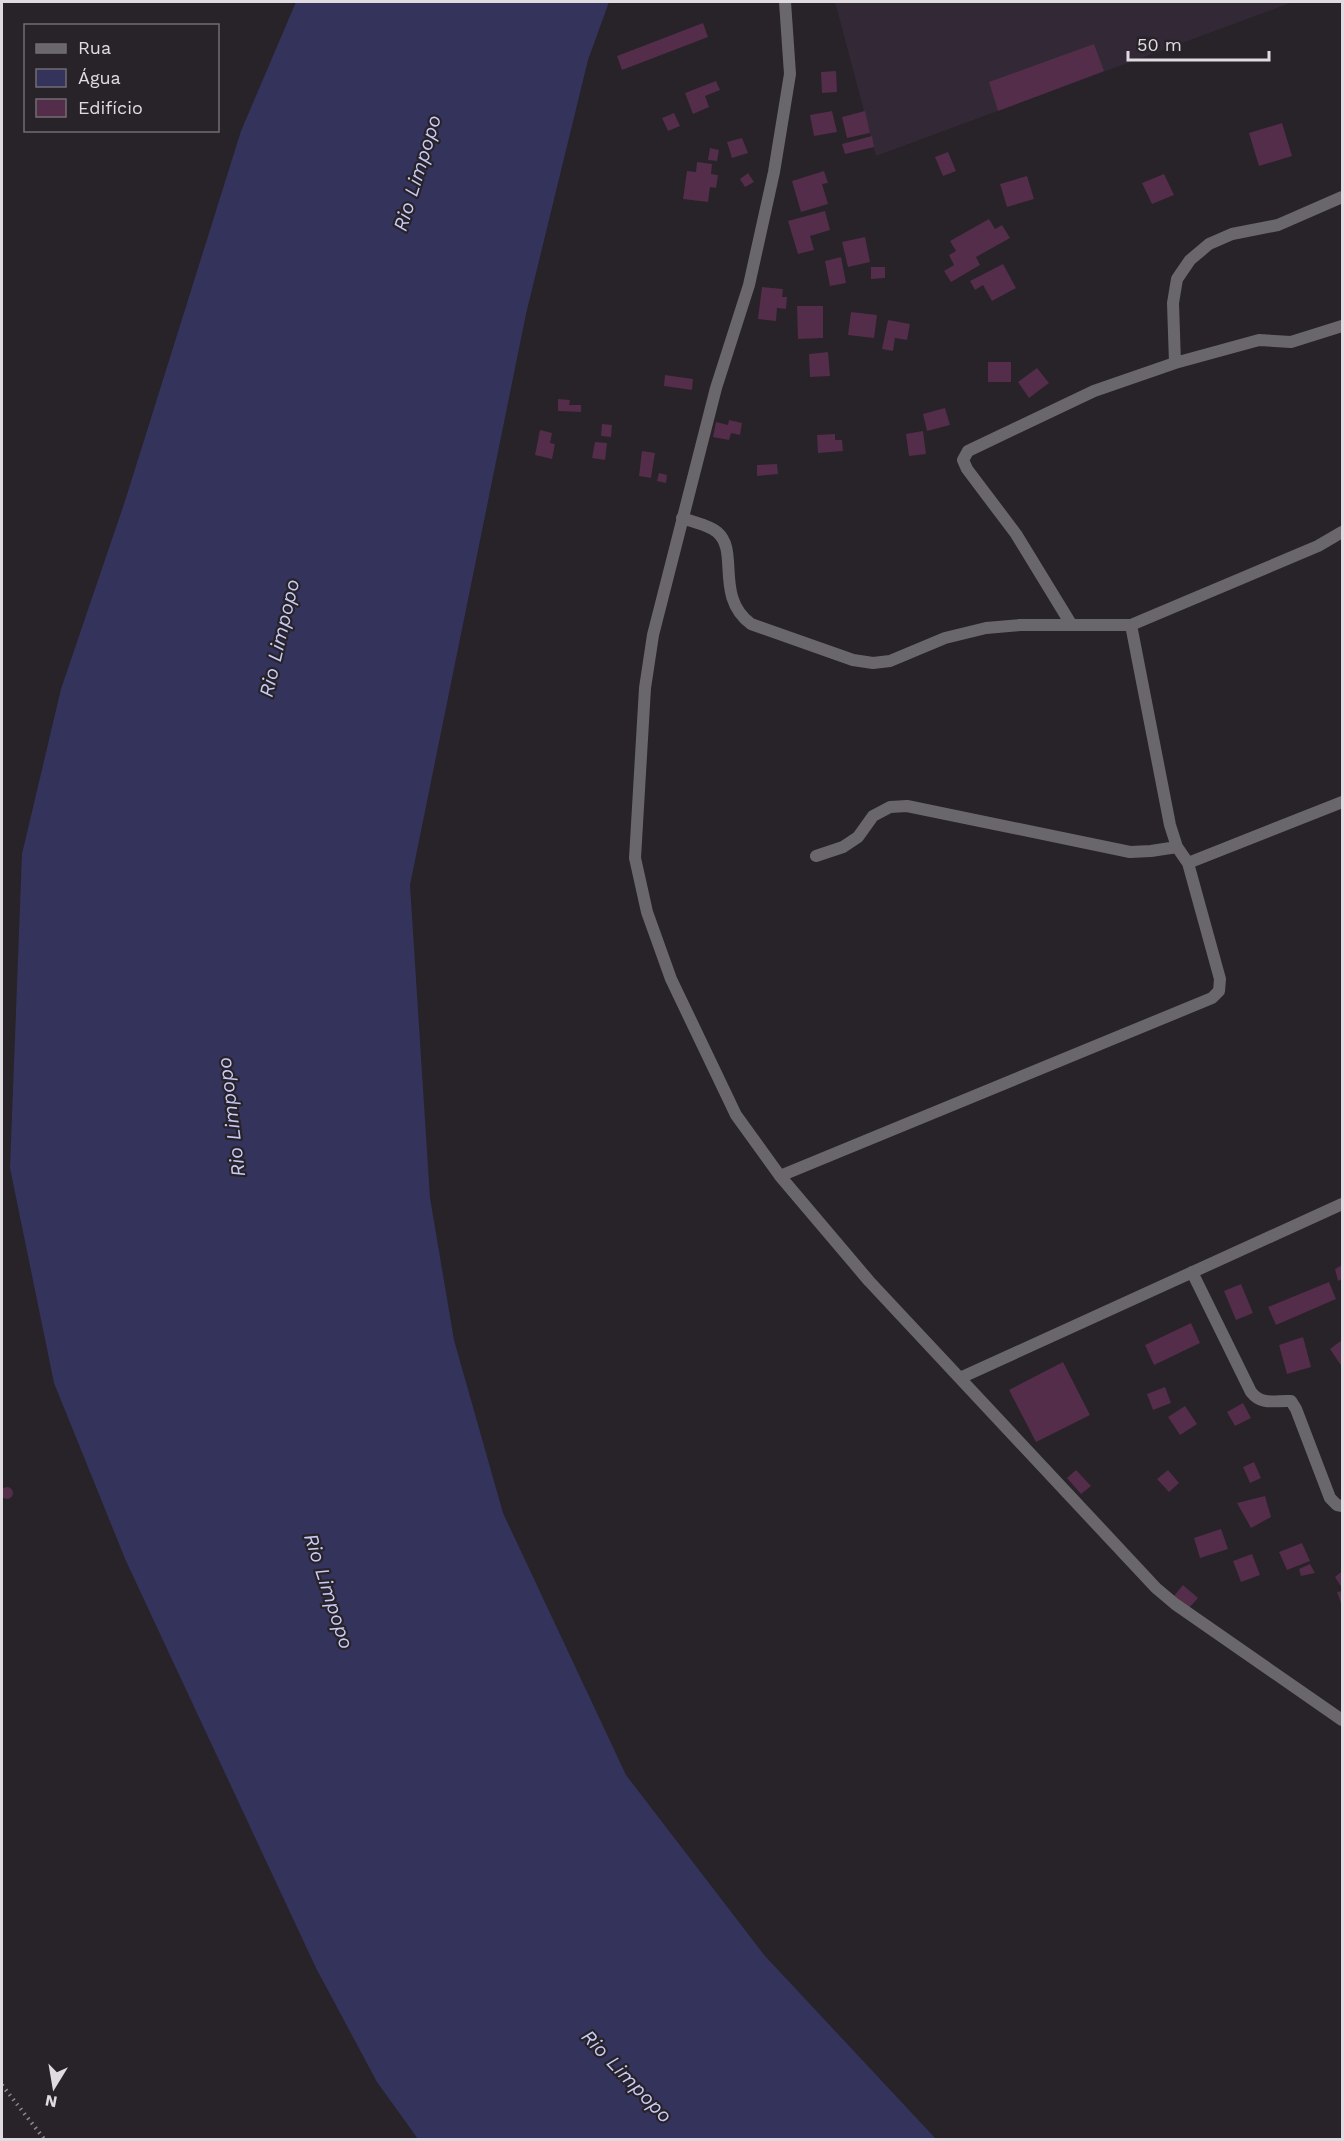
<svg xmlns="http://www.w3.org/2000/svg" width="1344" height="2141" font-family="'Work Sans',sans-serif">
<rect width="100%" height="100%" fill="#282229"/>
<path fill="#332936" d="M835,2H1293L876,156Z"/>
<path fill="#34335b" d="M296,2H609L588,60L526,314L410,885L430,1198L454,1340L503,1513L626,1775L765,1956L936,2139H418L377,2082L316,1968L126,1561L54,1383L10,1168L22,854L61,689L125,501L241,131Z"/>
<path fill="#532d49" d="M703,23L708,37L622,70L617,56Z
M1094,44L1104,71L998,111L989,82Z
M836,71L837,92L822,93L821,72Z
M716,81L720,90L705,96L709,107L693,114L685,93Z
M832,111L837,132L814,136L810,115Z
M865,111L870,133L847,138L842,117Z
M674,113L680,126L668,131L662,118Z
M1282,123L1292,156L1259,166L1249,133Z
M872,136L874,147L845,154L842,144Z
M742,138L748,153L732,158L727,142Z
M710,148L719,150L717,161L708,160Z
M948,152L956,171L943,176L935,157Z
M697,162L712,164L711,174L718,175L716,188L710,187L708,202L683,199L687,171L696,172Z
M824,171L828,183L822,184L828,204L801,212L792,181Z
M748,173L754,182L745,187L740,179Z
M1164,174L1174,195L1152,204L1142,183Z
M1027,176L1034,199L1007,207L1000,184Z
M825,211L830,230L810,236L814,250L798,254L788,221Z
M989,219L995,229L1002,225L1010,238L976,257L980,265L951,282L944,271L954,265L949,255L956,251L950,241Z
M865,237L870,262L848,267L842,242Z
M841,257L846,283L830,286L825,261Z
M1003,264L1016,288L992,301L983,285L975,290L970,281Z
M871,267H885V278L871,279Z
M762,287L783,289L782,297H787L786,309L777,308L776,321L758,319Z
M797,306H823V338L798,339Z
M851,312L877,315L874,338L848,335Z
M888,320L910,324L907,340L895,338L893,351L882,349Z
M828,352L830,376L810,377L809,354Z
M988,362H1011V382H988Z
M1037,368L1049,383L1029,398L1018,382Z
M665,375L693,379L692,390L664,386Z
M558,399L570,400L569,405H581V412L558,411Z
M945,408L950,425L927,431L923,414Z
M729,420L742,423L740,435L731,433L729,440L713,437L716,422L728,425Z
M602,424L612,425L611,437L601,436Z
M540,430L552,433L550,443L555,444L552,459L535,455Z
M923,431L926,454L909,456L906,434Z
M835,434V440H842L843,451L818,453L817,435Z
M595,442L607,443L605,460L592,458Z
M642,451L655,453L651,478L639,476Z
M777,464L778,474L757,476V465Z
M659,473L667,475L666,483L657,481Z
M1342,1265V1279L1338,1281L1335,1269Z
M1329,1282L1336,1299L1276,1325L1268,1307Z
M1241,1284L1253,1313L1236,1320L1224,1291Z
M1191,1323L1200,1343L1154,1365L1145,1345Z
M1303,1337L1311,1367L1287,1374L1279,1345Z
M1342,1340V1367L1330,1349Z
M1063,1362L1090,1415L1036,1442L1009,1390Z
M1165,1387L1171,1403L1153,1410L1147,1394Z
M1243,1403L1251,1418L1235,1426L1227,1412Z
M1185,1406L1197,1424L1180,1435L1168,1417Z
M1254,1462L1261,1478L1250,1483L1243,1467Z
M1076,1470L1091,1486L1081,1494L1067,1478Z
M1168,1470L1179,1483L1169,1492L1157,1479Z
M1 1493a6 6 0 1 1 12 0a6 6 0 1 1-12 0Z
M1265,1496L1271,1517L1251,1528L1237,1503Z
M1221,1529L1228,1549L1200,1558L1194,1538Z
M1302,1543L1310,1561L1287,1570L1279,1552Z
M1252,1554L1260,1575L1241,1582L1233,1561Z
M1310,1564L1315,1573L1301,1576L1299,1569Z
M1342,1571V1588L1335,1577Z
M1183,1585L1198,1598L1189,1608L1174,1596Z
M1342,1591V1606L1337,1592Z"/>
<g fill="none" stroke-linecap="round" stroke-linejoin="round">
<path stroke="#8d878e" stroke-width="4" stroke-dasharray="1.5 4.5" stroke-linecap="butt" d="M2,2085L45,2140"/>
<path stroke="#69676c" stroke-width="12" d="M785,2L790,74L774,172L749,285L716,388L653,635L645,688L635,858L647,912L671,979L736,1115L780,1176L869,1281L1156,1588L1175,1604L1342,1720
M1175,363L1173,303L1177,279L1190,260L1209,244L1232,234L1278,225L1342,197
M682,518C693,522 709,525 717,532C740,551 714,596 751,624L853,660L873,663L890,661L945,638L986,628L1020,625H1131L1318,546L1342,532
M1071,624L1016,534L967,469L963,460L968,451L1094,391L1175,363L1259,340L1291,342L1342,326
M816,856L843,847L858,837L873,816L890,807L907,806L1130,852L1151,851L1177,847
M1188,863L1342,802
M780,1176L1212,998L1219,991L1220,979L1188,863L1177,847L1170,825L1131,625
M1192,1272L1251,1392C1262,1406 1275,1400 1291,1401L1296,1409L1330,1498L1337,1505L1342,1506
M960,1378L1342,1204"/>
</g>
<g text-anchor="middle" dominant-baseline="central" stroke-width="4.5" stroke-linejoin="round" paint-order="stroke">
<g font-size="20" font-style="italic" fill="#c8cbf5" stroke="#282229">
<text transform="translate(417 173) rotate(-73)">Rio Limpopo</text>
<text transform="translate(279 638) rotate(-77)">Rio Limpopo</text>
<text transform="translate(231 1117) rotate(-97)">Rio Limpopo</text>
<text transform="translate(329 1591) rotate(72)">Rio Limpopo</text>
<text transform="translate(627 2076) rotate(46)">Rio Limpopo</text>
</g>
</g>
<rect width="1344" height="2141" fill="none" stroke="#e0dbe1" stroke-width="6"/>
<rect x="24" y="24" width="195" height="108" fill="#282229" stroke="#726c73" stroke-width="1.5"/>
<rect x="36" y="44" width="30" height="9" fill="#69676c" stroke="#726c73" stroke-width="1.5"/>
<text x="78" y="54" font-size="18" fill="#e0dbe1">Rua</text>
<rect x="36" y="69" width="30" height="18" fill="#34335b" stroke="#726c73" stroke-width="1.5"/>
<text x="78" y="84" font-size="18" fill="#e0dbe1">Água</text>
<rect x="36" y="99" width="30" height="18" fill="#532d49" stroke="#726c73" stroke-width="1.5"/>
<text x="78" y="114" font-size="18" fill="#e0dbe1">Edifício</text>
<g transform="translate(54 2087) rotate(191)" stroke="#282229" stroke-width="4.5" paint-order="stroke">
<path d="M0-4.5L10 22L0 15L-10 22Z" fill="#e0dbe1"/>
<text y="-9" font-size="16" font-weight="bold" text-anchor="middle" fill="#e0dbe1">N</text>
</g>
<path d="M1128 51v9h141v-9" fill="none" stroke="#e0dbe1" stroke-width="3"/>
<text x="1137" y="51" font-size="18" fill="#e0dbe1" stroke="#282229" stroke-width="4.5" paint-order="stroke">50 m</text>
</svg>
